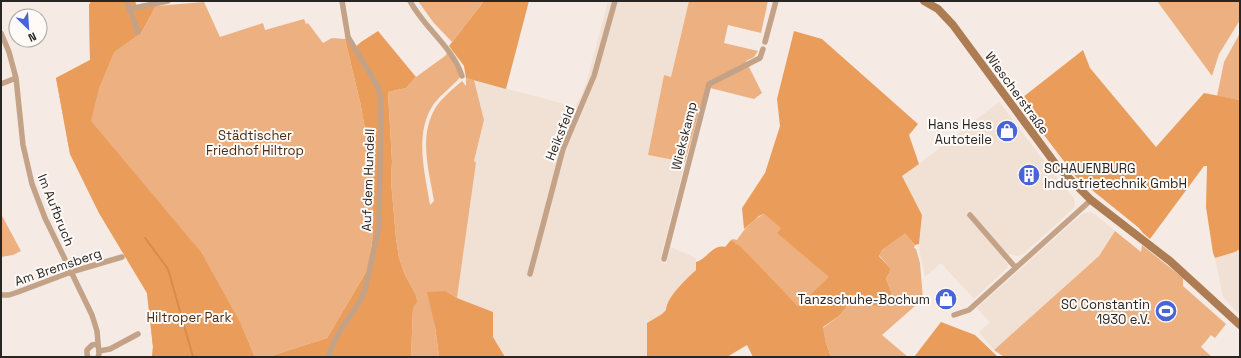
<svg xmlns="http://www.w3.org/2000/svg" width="1241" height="358" font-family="'Space Grotesk',sans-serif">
<rect width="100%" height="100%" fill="#f5ebe4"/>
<path fill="#f1e0d4" d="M608,1H689L671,77L664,75L648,155L685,162L660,261L666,264L671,247L696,258V270L679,286L666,305V310L662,314L647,323V357H505L493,337V312L457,298L476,164L474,161L484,120L474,80L576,107L586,84Z
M999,102L1064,187L1074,198L1075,205L1073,209L1023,254L1017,256L1011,254L1004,260L1008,265L1007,268L974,299L941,263L925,277L919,248L922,215L902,176L919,164Z
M1088,212L1093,213L1115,231L1099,256L994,350L979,332L990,322L977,308L1082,214Z
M1240,249V315L1223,297L1215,258L1235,252Z"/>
<path fill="#edb181" d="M91,1L141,33L156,6L204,2L220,37L263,23L265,30L304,19L306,24L308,23L323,43L332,38L345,39L361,106L373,176V234L369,267L327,338L268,357H255L241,324L152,357L153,347L147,293L99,213L70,154L56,78L90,60L89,5Z
M418,1H484L452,42L433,22Z
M689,1H768L761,33L728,25L724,43L758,51L754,57L746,61L762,93L754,99L706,87L685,162L648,155L664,75L671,77Z
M1157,1H1240V20L1219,54L1212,76Z
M1240,33V100L1217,96L1224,62Z
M448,52L461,76C453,86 441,94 433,105C414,135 425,173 430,205L434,201C429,170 418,136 436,107C443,97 453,89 462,81L466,86V78L474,80L484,120L474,161L476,163L457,298L446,291L435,326L439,357H411L413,308L415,293L405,275L399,258L396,238L391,181L392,162L388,92L406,88L416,77L445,56Z
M1,214L21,251L13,255L1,257Z
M764,214L782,228L778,233L830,277L798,306L741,248L731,240L733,239L737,240C744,229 752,220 764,214Z
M1115,231L1141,252L1142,245L1183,278V286L1226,324L1215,338L1211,335L1201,347L1212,357H1004L994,350L1099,256Z
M905,234L915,245L914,248L916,249L920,263L923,299L882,335L908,357H831L826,343L823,328L839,316L847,306L859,301L880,306L892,294L886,279L891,269L879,255L882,250Z"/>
<path fill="#ea9d5b" d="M91,1H135L138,9L156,6L141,33L114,52L99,88L91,121L201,252L241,324L255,357H152L153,347L147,293L99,213L70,154L56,78L90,60L89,5Z
M484,1H529L506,89L466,78L464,66L449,46Z
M378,31L416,77L406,88L388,92L392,162L391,181L396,238L399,258L405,275L415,293L417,302L413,308L411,357H268L327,338L369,267L373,234V176L361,106L345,39L346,38L353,49L361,42Z
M794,31L822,39L918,124L909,135L919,164L902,176L922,215L919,244L915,245L905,234L882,250L879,256L891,269L886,279L892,294L880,307L858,301L847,306L839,316L823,327L826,343L831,357H753L747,345L727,357H647V323L662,314L666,310C666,298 687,278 696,270V262C707,259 713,244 725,247L731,240L741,247L798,306L829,277L777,233L781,228L764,214L759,216L744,229L742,208L765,173L780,126L777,99Z
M1083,50L1090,68L1156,147L1204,93L1240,100V249L1235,252L1215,258L1213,253L1206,207L1207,166H1204L1150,239L1143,233L1139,228L1076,177L1018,101Z
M446,291L457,298L493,312V337L505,357H439L435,326L427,292Z
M941,322L975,335L998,357H914Z"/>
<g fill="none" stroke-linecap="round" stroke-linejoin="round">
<path stroke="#d88c4a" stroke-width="2" d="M145,238L168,269L193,357"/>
<path stroke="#c4a287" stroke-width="5.5" d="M127,1L138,32
M410,1C424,28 452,46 462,76
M129,9L168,1
M1,33L9,52L16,78L23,145L32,184L45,218L92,315L97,331L99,354L98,357
M765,42L776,1
M1,84L16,78
M970,215L1015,267
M664,259L709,84L760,58L763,49
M530,274L563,149L594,76L615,1
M1,295H9L18,292L71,272L122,257
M954,315L969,310L1091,200
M99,351L110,349L138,334
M88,357L87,354V350L92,345L98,344
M328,357L336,337L360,301L365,290L379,227L381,100L378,87L348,37L342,1"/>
<path stroke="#ae7c53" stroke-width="8" d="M924,1L938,9L953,25L1057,166L1091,200L1170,261L1240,325"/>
</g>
<defs>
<g id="shop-disc" transform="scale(1.15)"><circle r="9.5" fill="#4964d8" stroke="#fefaf7"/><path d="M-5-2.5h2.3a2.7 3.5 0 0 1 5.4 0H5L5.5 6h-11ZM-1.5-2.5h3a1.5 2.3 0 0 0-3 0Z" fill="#fff"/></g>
<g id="building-disc" transform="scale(1.15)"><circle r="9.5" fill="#4964d8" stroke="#fefaf7"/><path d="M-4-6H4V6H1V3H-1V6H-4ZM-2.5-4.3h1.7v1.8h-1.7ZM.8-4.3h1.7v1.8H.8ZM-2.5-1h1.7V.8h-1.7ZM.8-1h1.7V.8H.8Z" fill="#fff"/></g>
<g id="stadium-disc" transform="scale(1.15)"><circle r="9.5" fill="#4964d8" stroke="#fefaf7"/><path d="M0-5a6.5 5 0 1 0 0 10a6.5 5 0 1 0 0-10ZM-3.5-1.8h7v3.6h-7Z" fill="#fff"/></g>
</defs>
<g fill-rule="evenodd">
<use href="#shop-disc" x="1007" y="131"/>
<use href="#building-disc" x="1029" y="175"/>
<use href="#shop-disc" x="946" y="299"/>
<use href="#stadium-disc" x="1166" y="311"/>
</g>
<g text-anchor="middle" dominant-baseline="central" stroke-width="4" stroke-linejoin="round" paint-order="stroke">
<g font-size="13" fill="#292523" stroke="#fefaf7">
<text transform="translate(1017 93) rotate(54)">Wiescherstraße</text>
<text transform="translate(560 133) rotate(-68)">Heiksfeld</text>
<text transform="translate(684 136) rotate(-76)">Wiekskamp</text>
<text transform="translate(368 180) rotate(-88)">Auf dem Hundell</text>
<text transform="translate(56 210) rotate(68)">Im Aufbruch</text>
<text transform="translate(58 267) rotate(-19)">Am Bremsberg</text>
</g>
<g font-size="13" fill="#292523" stroke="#fefaf7" text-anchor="end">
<text x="992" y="124">Hans Hess<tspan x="992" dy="15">Autoteile</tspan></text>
<text x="1044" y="168" text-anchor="start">SCHAUENBURG<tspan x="1044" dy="15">Industrietechnik GmbH</tspan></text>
<text x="930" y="299">Tanzschuhe-Bochum</text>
<text x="1150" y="304">SC Constantin<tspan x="1150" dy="15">1930 e.V.</tspan></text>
</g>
<g font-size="13" fill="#4d2d12" stroke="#fefaf7">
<text x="255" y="135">Städtischer<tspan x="255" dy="15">Friedhof Hiltrop</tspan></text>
<text x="189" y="317">Hiltroper Park</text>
</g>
</g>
<rect width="1241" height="358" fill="none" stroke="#292523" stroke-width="4"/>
<g transform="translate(28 28) rotate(155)"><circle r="19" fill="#fefaf7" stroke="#a9a5a2"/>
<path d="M0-3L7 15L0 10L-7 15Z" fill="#4964d8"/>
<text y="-6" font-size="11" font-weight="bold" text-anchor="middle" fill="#292523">N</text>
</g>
</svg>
